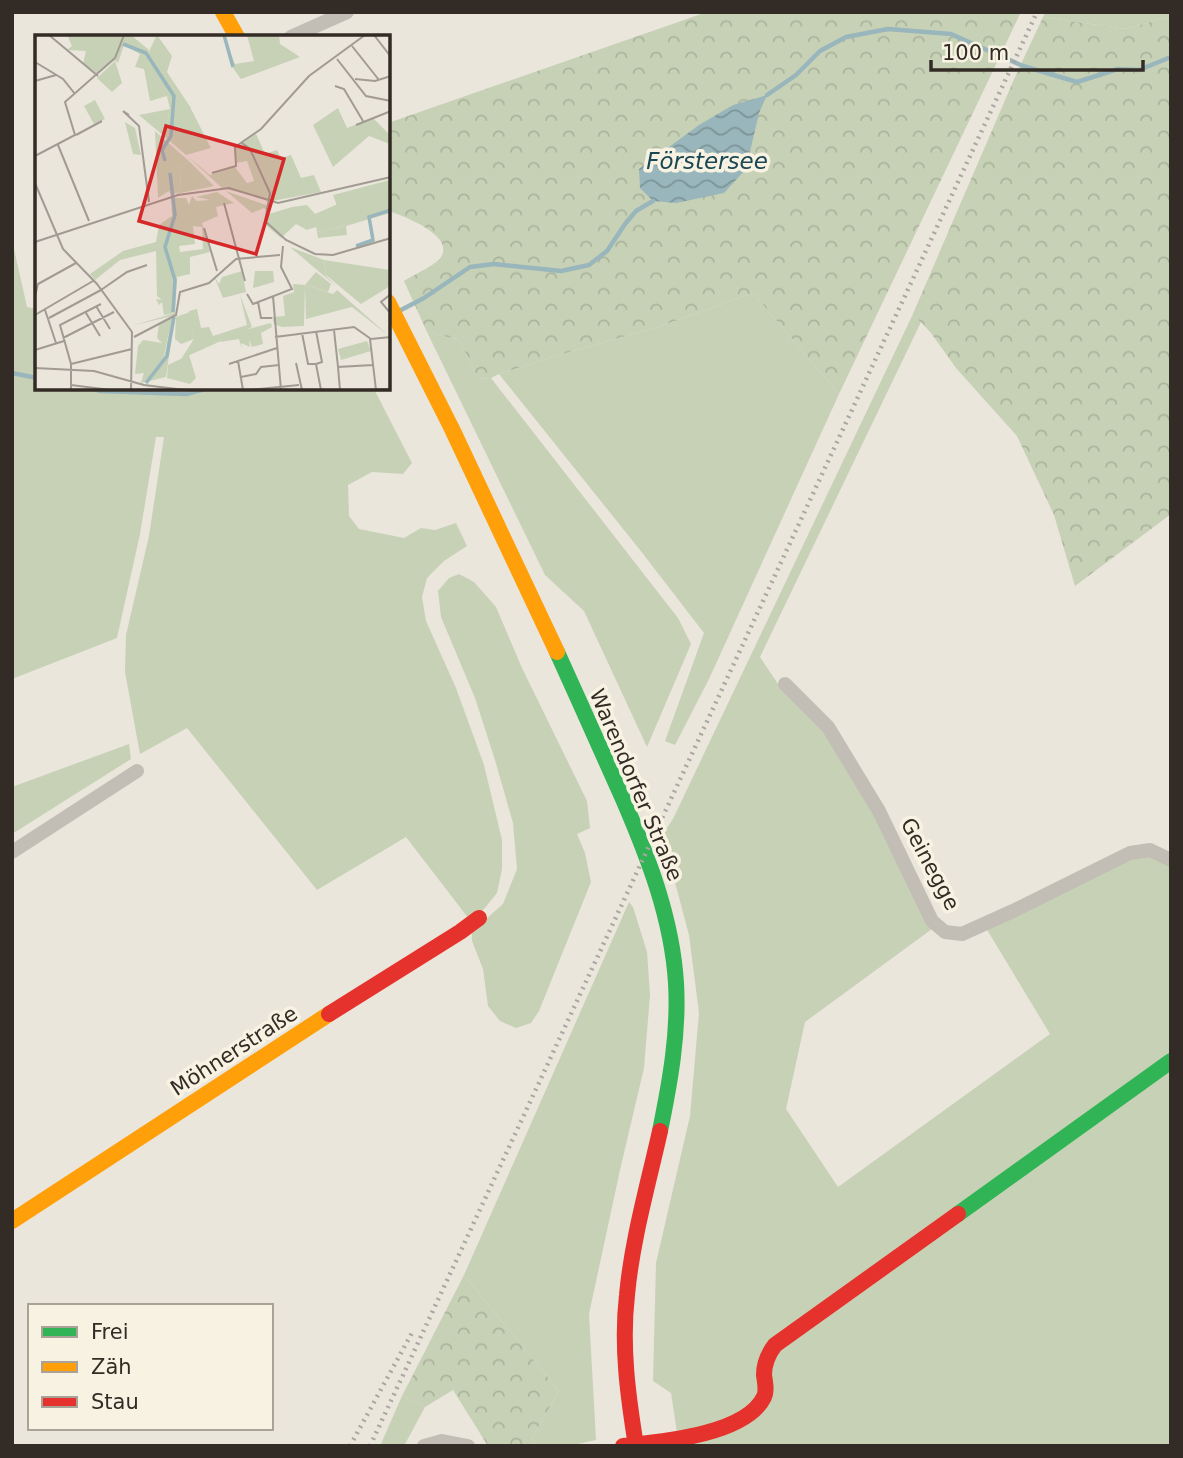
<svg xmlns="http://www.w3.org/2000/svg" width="1183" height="1458" font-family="'DejaVu Sans',sans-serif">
<defs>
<pattern id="forest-crowns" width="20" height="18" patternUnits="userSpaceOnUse" patternTransform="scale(1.75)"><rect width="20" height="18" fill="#c7d1b6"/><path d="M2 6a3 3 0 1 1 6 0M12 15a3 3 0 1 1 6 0" fill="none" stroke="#abb49c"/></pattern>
<pattern id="water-waves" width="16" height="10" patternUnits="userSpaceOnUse" patternTransform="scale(1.75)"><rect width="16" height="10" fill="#98b6bb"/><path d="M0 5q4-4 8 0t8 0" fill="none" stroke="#7d9498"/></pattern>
</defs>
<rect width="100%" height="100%" fill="#eae6dc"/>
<path fill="#c7d1b6" d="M1045,12H1171V16L1126,29L1043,17Z
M12,240L27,307L37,309V388L374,389L412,463L403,474L372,472L348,485L349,516L359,529L404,538L421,528L435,530L456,523L467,546L444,561L427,578L422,597L426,621L456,688L484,765L502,840V869L497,893L484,909L469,919L406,837L317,890L187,728L140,754L125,672L126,635L149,536L164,437H156L140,534L117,638L12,679Z
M753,293L839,394L709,679L675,745L665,741L704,633L640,550L499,374L556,356L661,326Z
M912,316L921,322L760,657L778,684L826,731L874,814L932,929L805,1022L786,1109L838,1187L1050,1034L986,928L1135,856L1160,858L1171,867V1446H679L671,1393L653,1381L656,1263L690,1116L699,1013L689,935L668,856L656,847L660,838L673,819Z
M427,332L459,340L478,379L491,378L678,618L691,644L647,747L584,611L545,575Z
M459,574L474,582L496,607L522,668L587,801L590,828L577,834L585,853L591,882L539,1011L531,1023L516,1028L500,1021L488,1006L483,969L472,941V930L485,920L503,904L517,869L513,823L495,760L475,698L441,617L438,591L449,578Z
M129,744L131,759L12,834V787Z
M629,902L633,907L647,952L650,995L644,1068L620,1170L589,1314L596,1440L569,1446H536L532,1438L559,1391L464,1275Z
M402,1396L425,1407L404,1446H380Z"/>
<path fill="url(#forest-crowns)" d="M707,12H1021L839,394L753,293L661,326L556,356L499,374L491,378L478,379L459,340L427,332L404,281C413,275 436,265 441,257C455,235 403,216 389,211L388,123Z
M1171,16V514L1075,586L1054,515L1017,436L956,368L931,333L921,322L912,316L1015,77L1043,17L1126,29Z
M464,1275L559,1391L532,1438L536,1446H488L453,1390L425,1407L402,1396Z"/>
<path fill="url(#water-waves)" d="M767,95L759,113L746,169L724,193L676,203L653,201L640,188L639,169L699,125L733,105Z"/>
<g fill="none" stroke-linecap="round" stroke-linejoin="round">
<path stroke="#98b6bb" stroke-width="4.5" d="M767,95L796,75L820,51L846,37L888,29L951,34L1023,66L1077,82L1118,69L1139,70L1171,57
M401,310L424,298L470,267L494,264L561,271L589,265L607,251L625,224L636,211L653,201
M12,373L37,378
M90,388L101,391L186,394L209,388"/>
<path stroke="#c3beb5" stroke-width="14" d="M291,37L347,12
M785,684L828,727L879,811L932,921L945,932L962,934L1013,911L1130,853L1150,850L1171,860
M12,852L137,771
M424,1446L442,1441L468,1446"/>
<path stroke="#30b455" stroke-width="16" d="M557,652C579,701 601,749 623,799C648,857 672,918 676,983C679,1033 670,1082 660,1131
M958,1214L1171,1061"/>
<path stroke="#ff9f0a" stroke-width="16" d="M223,12L237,37
M388,302L452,429L557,652
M12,1221L329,1014"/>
<path stroke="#e5322d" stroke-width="16" d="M329,1014L460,932L479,918
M623,1446C660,1442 746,1435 764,1397C767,1391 765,1382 764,1375C764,1364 768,1354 775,1345L958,1214
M636,1446C628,1396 621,1346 627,1295C632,1240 648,1185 660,1131"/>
<path stroke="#aaa6a0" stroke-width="4.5" stroke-dasharray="2 5" stroke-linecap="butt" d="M350,1446L413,1331
M370,1446L1037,12"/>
</g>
<g text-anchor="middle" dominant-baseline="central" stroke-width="7" stroke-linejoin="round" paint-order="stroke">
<g font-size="21" fill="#332b25" stroke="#f8f2e2">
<text transform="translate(636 785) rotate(67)">Warendorfer Straße</text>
<text transform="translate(930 864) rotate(62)">Geinegge</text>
<text transform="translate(234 1051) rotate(-33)">Möhnerstraße</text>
</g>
<g font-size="23" font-style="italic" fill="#1b4653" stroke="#f8f2e2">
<text x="707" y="161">Förstersee</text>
</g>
</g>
<g transform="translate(35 35)">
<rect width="355" height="355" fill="#eae6dc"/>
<path d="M122,0L137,21L132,37L156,73L134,77L130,102L104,80L135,74L132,61L115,66L109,34L100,32L105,19L111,22ZM188,0L200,29L219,26L212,0H244L245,9L265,22L206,44L198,33ZM80,26L87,48L77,57L62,43ZM60,65L70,84L59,89L49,71ZM303,73L312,93L338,83L355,100V109L334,101L298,132L278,90ZM90,87L100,93L106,120L98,119ZM221,99L230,119L242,115L246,123L256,120L266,143L279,140L286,157L237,166L187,153L151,120L175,140L200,132L212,148L219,146L212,126L201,128L199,114ZM155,127L179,151L141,159L146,155L145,132ZM191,156L234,171L232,176L229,173L217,178ZM182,157L199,168L181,172L183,181L167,188L175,217L155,222V239L142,242L140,278L129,280L127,267L124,270L121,264L127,265L122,261L121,216L85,225L60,245L55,239L88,216L121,207L124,190L137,181L136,163H151L154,170L157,161L162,166L175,165L161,162ZM158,191L167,192L168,214L145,217L144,211L160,209ZM303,169L309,191L282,197L281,192L272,195L261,189L246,203L226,186L232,188L234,179L257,172L272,170L280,179ZM255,212L289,225L291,241L302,252ZM207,236L211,257L188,263L179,241L184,249L187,242ZM220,236H238L239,247L218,253ZM270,250L298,259L302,255L354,301L317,272L271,284ZM155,277L159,304L146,309L140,304L141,282ZM137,282L128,326L120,337L100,339L103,311L108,305L127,308L122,303L124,289ZM236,288L237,292L226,298L228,309L217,312L214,305L215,312L206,308L207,315L204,304L185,307L194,299ZM154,320L161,343L155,349L132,343L133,330Z" fill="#c7d1b6" fill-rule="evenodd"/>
<path d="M32,0H96L114,15L110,22L89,10L83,28L80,25L63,39L48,29L51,16L32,15L37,11ZM155,72L176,113L151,120L130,102L134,77ZM120,96L155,127L145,132L146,156L136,160L134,156L123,163ZM355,145V178L311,191L312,200L283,203L282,197L309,191L298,160ZM281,237L296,249L293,257L270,250ZM205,260L217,292L146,324L159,304L154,276L162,274L166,293L174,292L178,301L212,290ZM140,278L131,342L106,348L110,334L120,336L124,329L113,327L129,324L137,281L96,291Z" fill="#c7d1b6"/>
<path d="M332,306L336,316L306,325L303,314Z" fill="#c7d1b6"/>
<path d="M258,249L270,250L269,291L247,292L239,289L237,282L250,281L248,261L259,257Z" fill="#c7d1b6"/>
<path d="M289,225L355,235V251L326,269L291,240Z" fill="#c7d1b6"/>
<path fill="none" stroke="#98b6bb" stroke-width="3.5" d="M189,0L198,32M88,9L111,18L139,61L136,101L127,115L130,126M135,138L140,180L130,212L140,245L138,277M321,211L338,205L334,182L356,175M111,348L132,321L139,282"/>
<path fill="none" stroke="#a19b93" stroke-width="2" d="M14,0L63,41M339,0L356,22M317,11L344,45M302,24L331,61L356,66M0,27L28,44L40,59M320,44L340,46L356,41M0,46L21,40M300,51L309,54L328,86M94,80L88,76L104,91L114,167M321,90L356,76M41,100L67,86M207,108L215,114L235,158L230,186L251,205L280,219L298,220L356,203M23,110L54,186M0,121L40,100L30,67L80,23L89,0M177,138L201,131L200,112L226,94L274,41L330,0M0,148L28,214L62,249L97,297L96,355M189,168L210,246M169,193L182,236M0,207L143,160L194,153L243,168L356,142M66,255L92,237L112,230M212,259L218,269L257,254L246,232L248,211M356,259L346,267L356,279M0,261L3,249L41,228M238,261L246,355M223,267L226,283H237M61,271L75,294M10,275L21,308M51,278L65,301M0,280L58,246M14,283L66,255M299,295L303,332M281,296L287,327L281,329M267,298L273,329H281M99,302L141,280L145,257L174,248L201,224L245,220M240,302L319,292L336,304L356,302M28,303L79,277M335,304L341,355M0,315L29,306M203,326L208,355M261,328L267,355M36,329L97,314M194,329L242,313M281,329L286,355M0,333L59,336L109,350L150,355M206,342L221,339L226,332L244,330M36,350L76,355M36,355V329L25,290L66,269M214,355L264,350M305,355L303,332L338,330M333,355L356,354"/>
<path fill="#d62828" fill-opacity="0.15" stroke="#d62828" stroke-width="3.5" d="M131,91L249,124L221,219L104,186Z"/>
<rect width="355" height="355" fill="none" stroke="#332b25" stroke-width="3.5"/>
</g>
<rect width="1183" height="1458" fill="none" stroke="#332b25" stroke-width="28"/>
<rect x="28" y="1304" width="245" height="126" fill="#f8f2e2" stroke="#a9a296" stroke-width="2"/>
<rect x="42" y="1327" width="35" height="10" fill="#30b455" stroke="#a9a296" stroke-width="2"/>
<text x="91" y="1339" font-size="21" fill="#332b25">Frei</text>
<rect x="42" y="1362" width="35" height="10" fill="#ff9f0a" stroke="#a9a296" stroke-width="2"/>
<text x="91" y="1374" font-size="21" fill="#332b25">Zäh</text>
<rect x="42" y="1397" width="35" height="10" fill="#e5322d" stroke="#a9a296" stroke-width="2"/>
<text x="91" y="1409" font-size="21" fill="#332b25">Stau</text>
<path d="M931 60v10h212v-10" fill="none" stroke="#332b25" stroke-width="3.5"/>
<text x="942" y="60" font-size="21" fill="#332b25" stroke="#f8f2e2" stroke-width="5" paint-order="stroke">100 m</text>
</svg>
